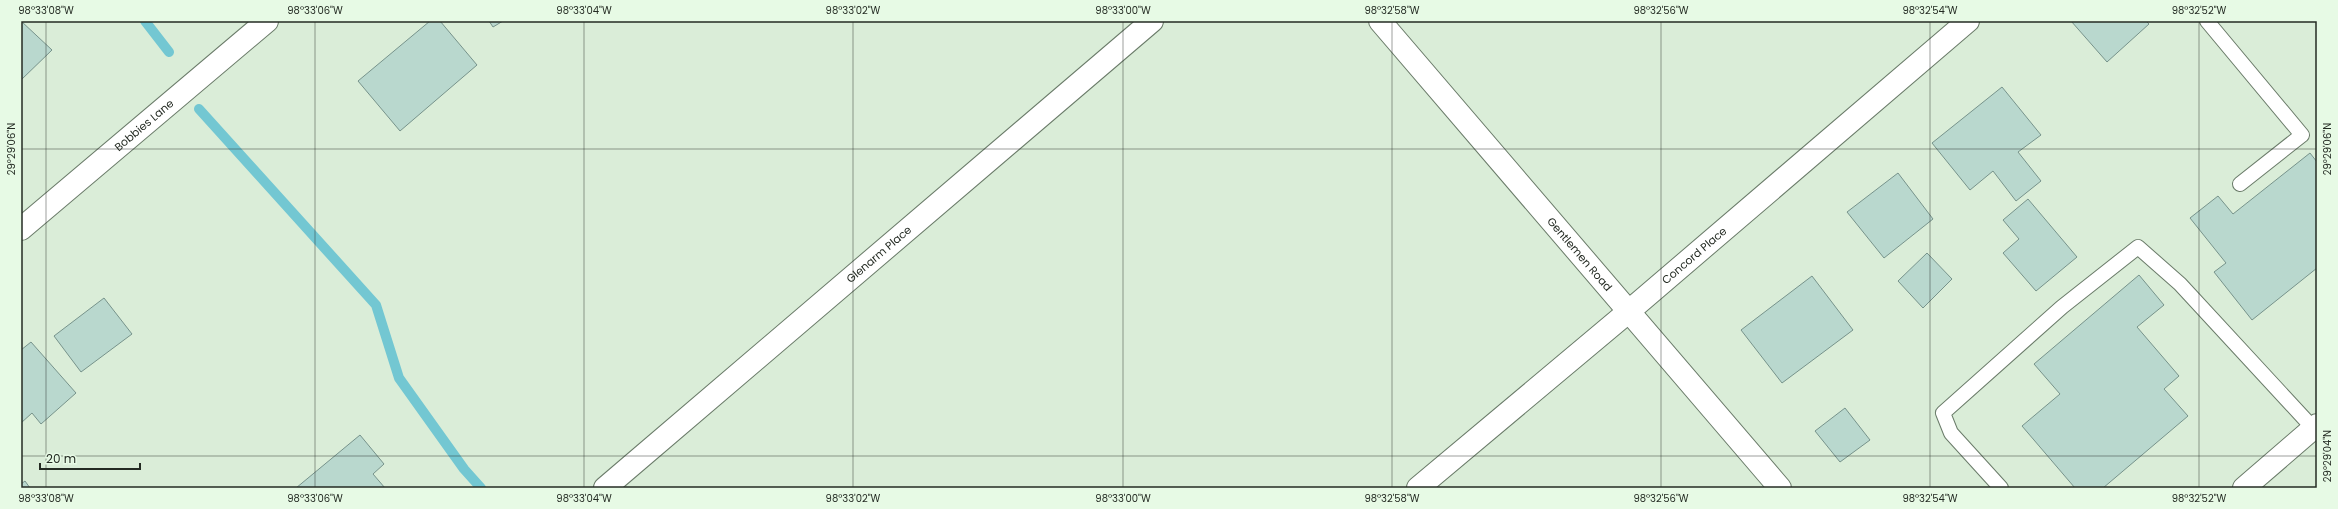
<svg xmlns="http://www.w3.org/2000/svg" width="2338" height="509" font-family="Poppins,sans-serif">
<rect width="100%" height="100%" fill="#daedd8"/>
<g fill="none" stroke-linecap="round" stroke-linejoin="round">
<path stroke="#73c7d2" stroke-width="10" d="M145,21L169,52
M199,109L376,305L399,378L464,469L481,488"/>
</g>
<path fill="#b9d8ce" stroke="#77938b" d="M21,21L52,50L21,80Z
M430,21H440L477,65L400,131L358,81Z
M489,21H503L493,27Z
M2071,21H2146L2149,24L2107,62Z
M2002,87L2041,135L2018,152L2041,181L2016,201L1993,171L1970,190L1932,143Z
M2310,153L2317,162V268L2252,320L2214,272L2226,263L2190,218L2218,196L2233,214Z
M1898,173L1933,219L1884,258L1847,212Z
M2028,199L2077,257L2036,291L2003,253L2019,239L2003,220Z
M1927,253L1952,279L1923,308L1898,281Z
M2139,275L2164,305L2137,327L2179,376L2164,389L2188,416L2103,488H2075L2022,426L2060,394L2034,364Z
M1812,276L1853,330L1782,383L1741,330Z
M104,298L132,334L81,372L54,336Z
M31,342L76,393L41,424L32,413L21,423V350Z
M1845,408L1870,440L1840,462L1815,431Z
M360,435L384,464L373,474L385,488H296Z
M25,481L30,488H21V484Z"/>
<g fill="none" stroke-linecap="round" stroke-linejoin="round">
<g stroke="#6a7b69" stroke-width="16">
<path id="service" d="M2207,21L2302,135L2240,184
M2001,488L1951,433L1943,413L2062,307L2138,247L2180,284L2313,428"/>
</g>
<g stroke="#6a7b69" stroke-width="24">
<g id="minor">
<path id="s1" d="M1380,21L1780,488"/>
<path id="s2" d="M21,229L267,21"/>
<path id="s3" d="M605,488L1152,21"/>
<path id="s4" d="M1418,488L1628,312L1968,21"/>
<path d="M2244,488L2317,425"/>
</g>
</g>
<use href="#service" stroke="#fff" stroke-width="14"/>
<use href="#minor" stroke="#fff" stroke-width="22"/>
</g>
<path fill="none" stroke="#242b23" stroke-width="1" stroke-opacity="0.45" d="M46,21V488M315,21V488M584,21V488M853,21V488M1123,21V488M1392,21V488M1661,21V488M1930,21V488M2199,21V488M21,149H2317M21,456H2317"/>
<g text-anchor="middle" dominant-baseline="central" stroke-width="3.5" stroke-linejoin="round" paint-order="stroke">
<g font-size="11" fill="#242b23" stroke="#e7fae5">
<text stroke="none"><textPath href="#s2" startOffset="161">Bobbies Lane</textPath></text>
<text stroke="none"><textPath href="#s3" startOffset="360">Glenarm Place</textPath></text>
<text stroke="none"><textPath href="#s1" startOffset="307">Gentlemen Road</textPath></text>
<text stroke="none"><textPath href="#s4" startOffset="361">Concord Place</textPath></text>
</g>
</g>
<rect width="2338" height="509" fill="none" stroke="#e7fae5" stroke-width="44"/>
<path d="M40 463v6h100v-6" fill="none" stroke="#242b23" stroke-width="2"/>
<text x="46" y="463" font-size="12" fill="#242b23" stroke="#e7fae5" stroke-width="3" paint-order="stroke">20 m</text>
<rect x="22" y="22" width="2294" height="465" fill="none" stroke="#242b23" stroke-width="1.5"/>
<g font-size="10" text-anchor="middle" fill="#242b23">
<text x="46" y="14">98°33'08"W</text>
<text x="315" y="14">98°33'06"W</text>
<text x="584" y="14">98°33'04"W</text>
<text x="853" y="14">98°33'02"W</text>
<text x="1123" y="14">98°33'00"W</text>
<text x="1392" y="14">98°32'58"W</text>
<text x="1661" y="14">98°32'56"W</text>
<text x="1930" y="14">98°32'54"W</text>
<text x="2199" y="14">98°32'52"W</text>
<text transform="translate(11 149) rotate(-90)" y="4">29°29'06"N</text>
<text transform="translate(2327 149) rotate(-90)" y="4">29°29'06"N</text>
<text transform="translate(2327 456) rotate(-90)" y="4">29°29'04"N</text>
<text x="46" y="502">98°33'08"W</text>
<text x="315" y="502">98°33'06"W</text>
<text x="584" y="502">98°33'04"W</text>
<text x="853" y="502">98°33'02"W</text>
<text x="1123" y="502">98°33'00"W</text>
<text x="1392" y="502">98°32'58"W</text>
<text x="1661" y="502">98°32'56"W</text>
<text x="1930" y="502">98°32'54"W</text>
<text x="2199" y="502">98°32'52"W</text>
</g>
</svg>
